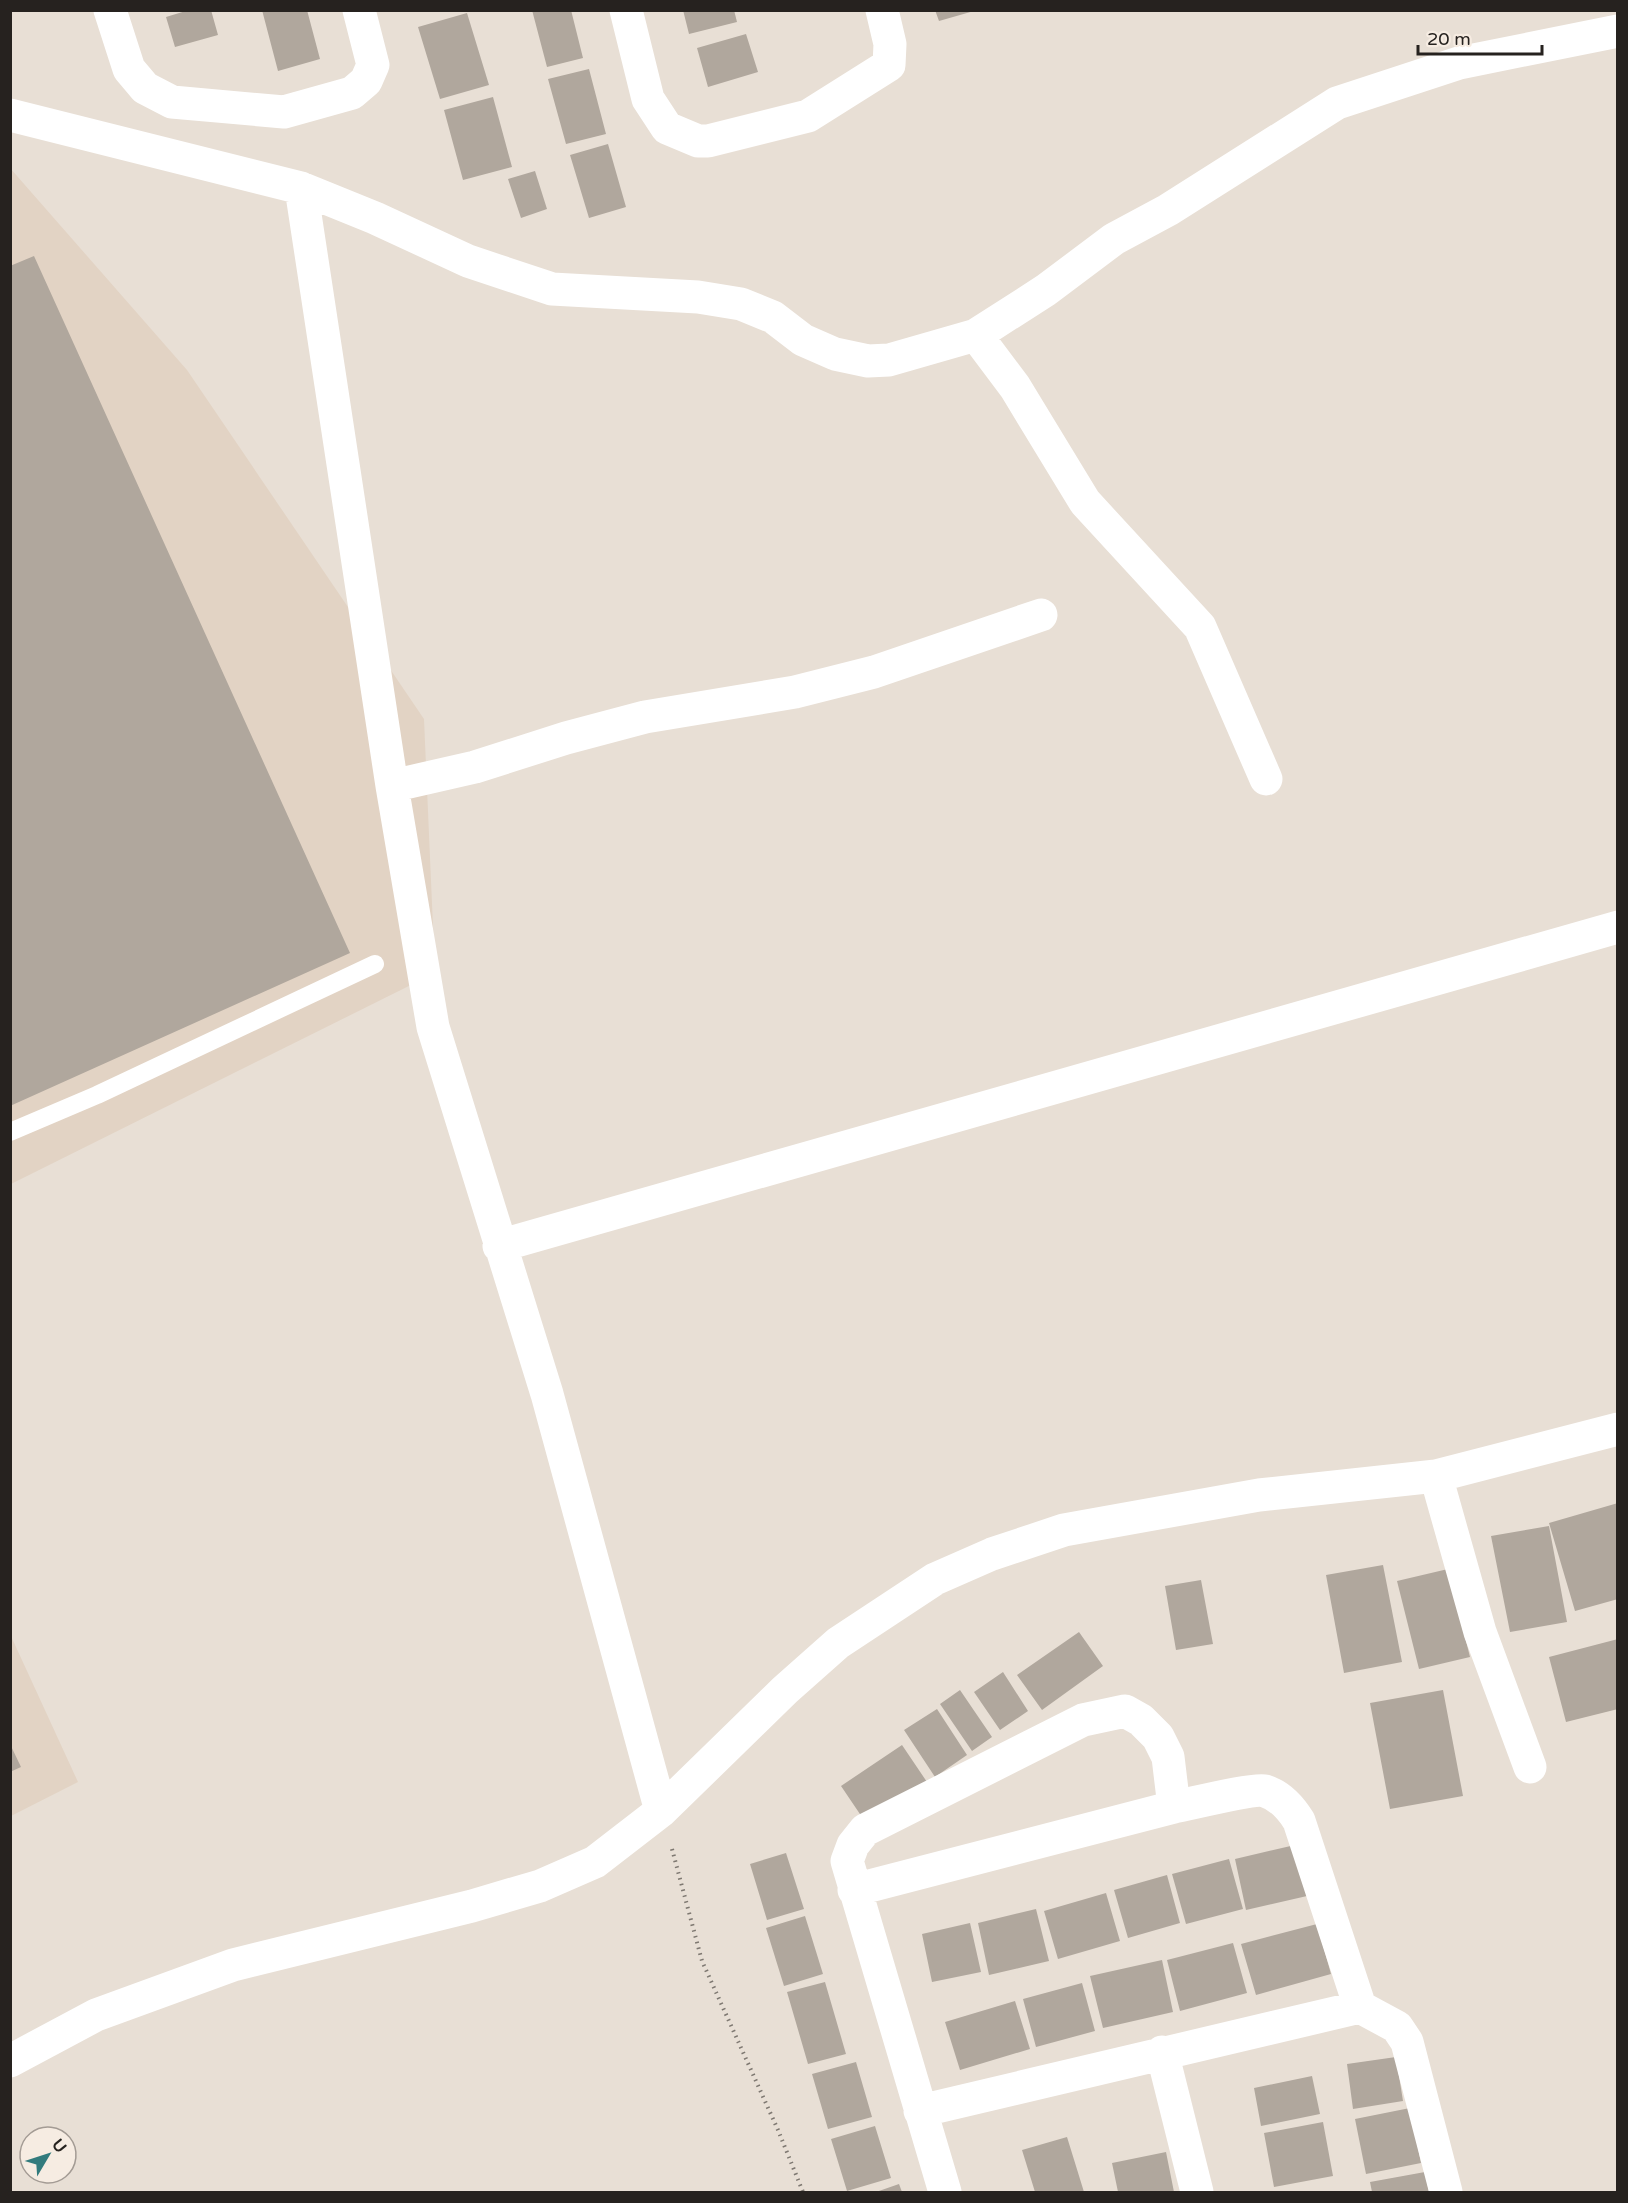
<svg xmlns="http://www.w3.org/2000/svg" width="1628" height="2203" font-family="'Varela Round',sans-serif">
<rect width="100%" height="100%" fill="#e8dfd5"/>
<path fill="#e2d3c4" d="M10,168L187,370L424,719L435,973L11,1184Z
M10,1634L78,1782L11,1816H10Z"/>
<path fill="#b0a79d" d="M189,10H211L218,35L175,47L166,17Z
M262,10H307L320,59L278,71Z
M532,10H571L583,58L547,67Z
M683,10H734L737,22L689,34Z
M935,10H973L974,11L939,21Z
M467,13L489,85L440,99L418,27Z
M746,34L758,72L708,87L697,48Z
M589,69L606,134L566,144L548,79Z
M493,97L512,167L463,180L444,110Z
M608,144L626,207L589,218L570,155Z
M535,171L547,209L521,218L508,179Z
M34,256L350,953L10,1106V266Z
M1618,1503V1599L1575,1611L1549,1523Z
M1549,1526L1567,1622L1510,1632L1491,1536Z
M1383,1565L1402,1662L1344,1673L1326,1575Z
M1448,1569L1470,1657L1419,1669L1397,1581Z
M1201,1580L1213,1644L1176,1650L1165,1586Z
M1079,1632L1103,1666L1042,1710L1017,1675Z
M1618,1639V1709L1566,1722L1549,1657Z
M1003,1672L1028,1711L1000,1730L974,1692Z
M960,1690L992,1737L972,1751L940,1704Z
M1443,1690L1463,1796L1390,1809L1370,1703Z
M937,1709L967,1755L935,1777L904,1730Z
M10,1744L21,1767L10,1772Z
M902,1745L927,1782L866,1823L841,1786Z
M1295,1845L1307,1896L1246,1910L1235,1859Z
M786,1853L804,1909L767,1920L750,1864Z
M1229,1859L1243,1909L1186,1924L1172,1874Z
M1167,1875L1180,1923L1128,1938L1114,1890Z
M1106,1893L1120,1941L1058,1959L1044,1911Z
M1036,1909L1049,1961L989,1975L978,1923Z
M805,1916L823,1974L784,1986L766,1928Z
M970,1923L981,1972L932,1982L922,1934Z
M1317,1924L1331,1974L1256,1995L1241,1944Z
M1233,1943L1247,1993L1180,2011L1167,1960Z
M1162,1960L1173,2012L1103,2028L1090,1976Z
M825,1982L846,2054L808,2064L787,1992Z
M1082,1983L1095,2031L1036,2047L1023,1999Z
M1015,2001L1030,2049L960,2070L945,2022Z
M1396,2057L1403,2101L1353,2109L1347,2064Z
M856,2062L872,2117L828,2129L812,2074Z
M1312,2076L1320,2114L1261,2126L1254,2088Z
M1410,2108L1421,2163L1366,2174L1355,2119Z
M1323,2122L1333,2176L1274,2187L1264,2133Z
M875,2126L891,2178L847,2191L831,2139Z
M1067,2137L1084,2192H1035L1022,2150Z
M1166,2152L1174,2192H1118L1112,2163Z
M1425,2172L1429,2192H1372L1370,2182Z
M899,2184L902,2192H876Z"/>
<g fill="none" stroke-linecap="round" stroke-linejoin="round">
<path stroke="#7e7871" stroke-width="4" stroke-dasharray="1.5 4.5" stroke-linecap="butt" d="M672,1849L702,1961L778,2130L803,2192"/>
<path stroke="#fff" stroke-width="18" d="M10,1132L97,1095L375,964"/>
<path stroke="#fff" stroke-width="33" d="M110,10L129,69L145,88L172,102L284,112L352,93L366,81L373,65L359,10
M626,10L648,99L667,128L698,141H708L808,116L889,65L890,44L882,10
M10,115L301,188L375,218L468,261L552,289L698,297L741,304L773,317L803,340L835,354L868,361L889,360L976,335L1046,290L1114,239L1168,210L1337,103L1459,63L1618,31
M301,188L392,786L433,1027L547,1394L661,1811
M976,335L1015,387L1085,502L1200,627L1266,779
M392,786L475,767L566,738L645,717L795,692L874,672L1041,615
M499,1246L1618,927
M1436,1476L1480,1632L1530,1767
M854,1890L1174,1807
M1162,2052L1197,2192
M10,2061L96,2015L233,1965L472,1906L540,1886L595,1862L661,1811L785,1690L838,1643L935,1579L992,1554L1064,1530L1259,1495L1436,1476L1618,1429
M920,2111L1360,2007
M945,2192L847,1861L853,1845L865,1830L1083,1720L1125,1711L1141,1720L1158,1737L1168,1757L1174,1807C1190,1804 1254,1788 1265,1791C1281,1796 1291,1808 1299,1821L1360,2007L1397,2027L1407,2042L1446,2192"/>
</g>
<rect width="1628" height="2203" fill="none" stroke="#26221f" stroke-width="24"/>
<g transform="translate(48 2155) rotate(51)"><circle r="28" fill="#f6ece2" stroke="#a39b94" stroke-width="1.5"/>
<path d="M0-4.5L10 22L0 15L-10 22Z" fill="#327b7d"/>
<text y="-9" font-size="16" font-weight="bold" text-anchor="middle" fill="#26221f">U</text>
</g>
<path d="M1418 45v9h124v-9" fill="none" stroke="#26221f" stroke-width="3"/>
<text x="1427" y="45" font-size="18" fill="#26221f" stroke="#f6ece2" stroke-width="4.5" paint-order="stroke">20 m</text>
</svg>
